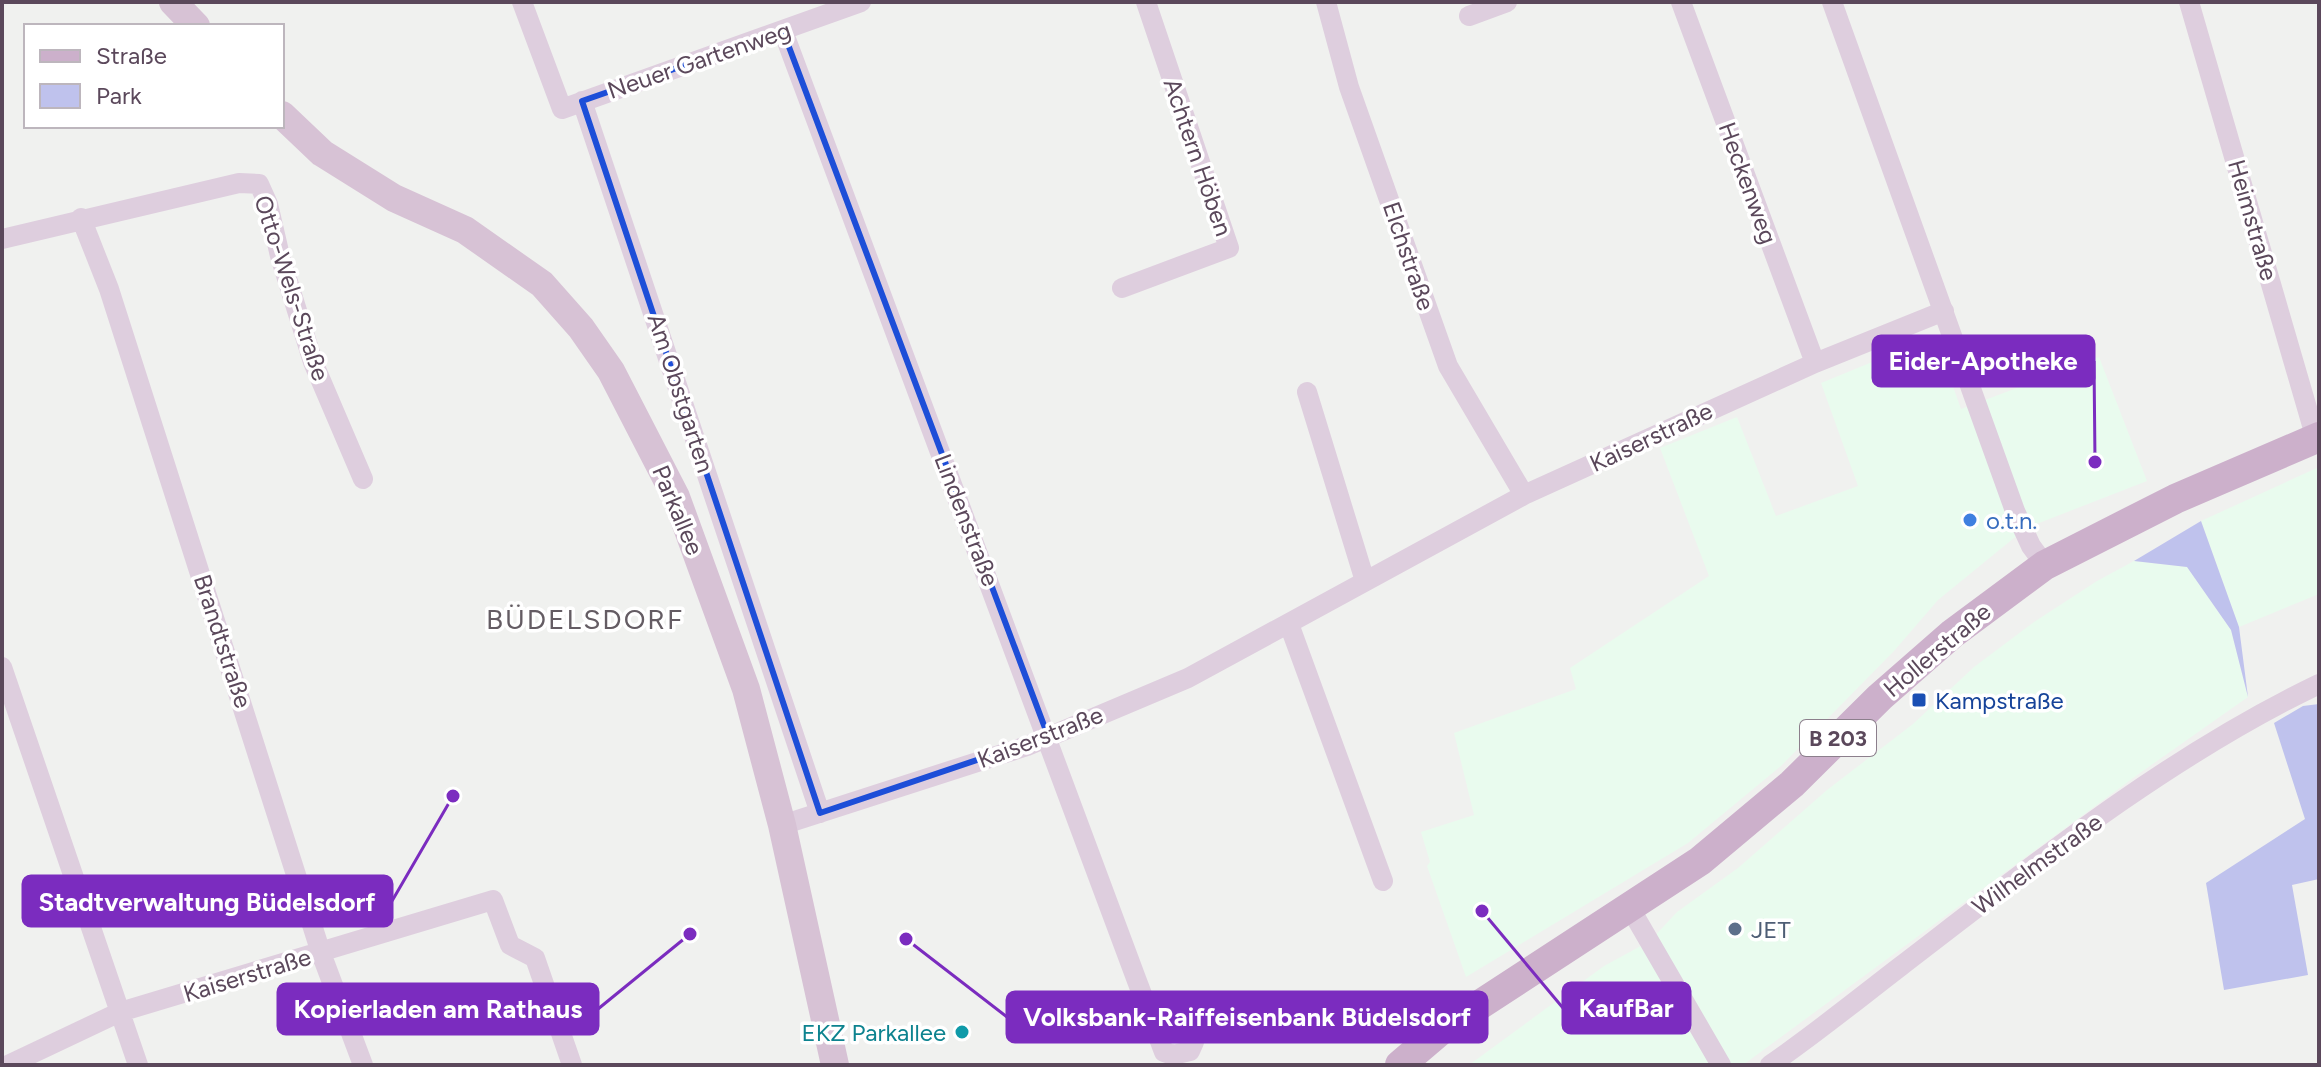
<svg xmlns="http://www.w3.org/2000/svg" width="2321" height="1067" font-family="Figtree,sans-serif">
<rect width="100%" height="100%" fill="#f0f1ef"/>
<path fill="#e9fbee" d="M1921,342L1940,350L1961,409L2099,357L2147,481L2034,525L2014,538L1938,600L1894,651L1781,766L1688,843L1466,977L1427,866L1430,862L1421,832L1474,815L1454,733L1576,689L1570,668L1709,576L1660,448L1737,417L1776,516L1858,486L1821,383Z
M2319,467V594L2239,627L2201,521Z
M2134,561L2187,567L2231,630L2248,697L2140,773L1743,1065H1469L1604,966L1650,941L1677,912L1738,868L1827,790L1913,724L1974,667L2034,622L2097,581Z"/>
<path fill="#bfc2ed" d="M2201,521L2239,627L2248,697L2231,630L2187,567L2134,561Z
M2319,704V879L2292,885L2308,975L2224,990L2206,883L2305,819L2274,723L2303,706Z"/>
<g fill="none" stroke-linecap="round" stroke-linejoin="round">
<path stroke="#decede" stroke-width="20" d="M522,2L562,109L861,2
M1326,2L1349,87L1448,366L1524,495
M1681,2L1815,363
M1832,2L2015,511L2031,546L2045,565
M2189,2L2316,439
M1469,16L1507,2
M783,31L1137,981L1164,1052L1173,1055L1190,1051L1194,1042L1191,1033L1156,1017L1148,1010
M582,101L820,813
M81,218L109,289L321,953L363,1065
M2,239L239,183L259,184L268,204L280,256L313,362L363,479
M1122,288L1229,248L1146,2
M1307,392L1365,581
M1289,624L1383,881
M2,667L138,1065
M782,825L1027,746L1188,678L1524,495L1815,363L1944,311
M1630,908L1721,1065
M8,1065L120,1012L493,900L510,945L535,958L572,1065
M1770,1065C1815,1034 1858,999 1901,966C2034,864 2167,757 2319,684"/>
<path stroke="#d7c2d5" stroke-width="28" d="M173,2L196,26
M282,115L322,153L394,198L465,230L542,284L581,328L611,371L676,497L746,689L782,825L835,1065"/>
<path stroke="#ccb0cb" stroke-width="30" d="M1400,1065L1441,1030L1700,861L1792,784L1880,697L1952,634L2045,565L2175,499L2319,437"/>
</g>
<path fill="none" stroke="#1d4ed8" stroke-width="6" stroke-linejoin="round" d="M783,31L1048,736L820,813L582,101Z"/>
<circle fill="#3f7fe0" stroke="#fff" stroke-width="3" cx="1970" cy="520" r="8"/>
<rect fill="#1a4fb4" stroke="#fff" stroke-width="3" x="1911" y="692" width="16" height="16" rx="4"/>
<circle fill="#5c6f8a" stroke="#fff" stroke-width="3" cx="1735" cy="929" r="8"/>
<circle fill="#0f9aa8" stroke="#fff" stroke-width="3" cx="962" cy="1032" r="8"/>
<g text-anchor="middle" dominant-baseline="central" stroke-width="7" stroke-linejoin="round" paint-order="stroke">
<rect fill="#fff" stroke="#8c7f8c" stroke-width="2" x="1800" y="720" width="76" height="36" rx="6"/>
<g font-size="22" font-weight="bold" fill="#5b485b">
<text x="1838" y="738">B 203</text>
</g>
<g font-size="24" fill="#5b485b" stroke="#fff">
<text transform="translate(699 60) rotate(-19)">Neuer Gartenweg</text>
<text transform="translate(1198 157) rotate(71)">Achtern Höben</text>
<text transform="translate(1748 183) rotate(70)">Heckenweg</text>
<text transform="translate(2253 220) rotate(74)">Heimstraße</text>
<text transform="translate(1409 256) rotate(71)">Elchstraße</text>
<text transform="translate(292 288) rotate(72)">Otto-Wels-Straße</text>
<text transform="translate(681 393) rotate(72)">Am Obstgarten</text>
<text transform="translate(1651 437) rotate(-25)">Kaiserstraße</text>
<text transform="translate(678 510) rotate(67)">Parkallee</text>
<text transform="translate(967 520) rotate(69)">Lindenstraße</text>
<text transform="translate(223 641) rotate(72)">Brandtstraße</text>
<text transform="translate(1937 650) rotate(-40)">Hollerstraße</text>
<text transform="translate(1040 737) rotate(-21)">Kaiserstraße</text>
<text transform="translate(2037 864) rotate(-36)">Wilhelmstraße</text>
<text transform="translate(247 975) rotate(-17)">Kaiserstraße</text>
</g>
<g font-size="24" fill="#366cbe" stroke="#fff" text-anchor="start">
<text x="1986" y="520">o.t.n.</text>
</g>
<g font-size="24" fill="#164399" stroke="#fff" text-anchor="start">
<text x="1935" y="700">Kampstraße</text>
</g>
<g font-size="24" fill="#4e5e75" stroke="#fff" text-anchor="start">
<text x="1751" y="929">JET</text>
</g>
<g font-size="24" fill="#0d838f" stroke="#fff" text-anchor="end">
<text x="946" y="1032">EKZ Parkallee</text>
</g>
<g font-size="28" letter-spacing="2" fill="#645c63" stroke="#fff">
<text x="585" y="619">BÜDELSDORF</text>
</g>
</g>
<path fill="none" stroke="#7b2cbf" stroke-width="3" d="M2095 462L2094 361M453 796L392 901M1482 911L1563 1008M690 934L598 1009M906 939L1007 1017"/>
<g fill="#7b2cbf" stroke="#fff" stroke-width="3">
<circle cx="2095" cy="462" r="8"/>
<circle cx="453" cy="796" r="8"/>
<circle cx="1482" cy="911" r="8"/>
<circle cx="690" cy="934" r="8"/>
<circle cx="906" cy="939" r="8"/>
</g>
<g fill="#7b2cbf" stroke="#7b2cbf" stroke-width="3">
<rect x="1873" y="336" width="221" height="50" rx="8"/>
<rect x="23" y="876" width="369" height="50" rx="8"/>
<rect x="1563" y="983" width="127" height="50" rx="8"/>
<rect x="278" y="984" width="320" height="50" rx="8"/>
<rect x="1007" y="992" width="480" height="50" rx="8"/>
</g>
<g font-size="26" text-anchor="middle" font-weight="bold" fill="#fff">
<text x="1983" y="370">Eider-Apotheke</text>
<text x="207" y="911">Stadtverwaltung Büdelsdorf</text>
<text x="1626" y="1017">KaufBar</text>
<text x="438" y="1018">Kopierladen am Rathaus</text>
<text x="1247" y="1026">Volksbank-Raiffeisenbank Büdelsdorf</text>
</g>
<rect width="2321" height="1067" fill="none" stroke="#5b485b" stroke-width="8"/>
<rect x="24" y="24" width="260" height="104" fill="#ffffff" stroke="#bdb6bd" stroke-width="2"/>
<rect x="40" y="50" width="40" height="12" fill="#ccb0cb" stroke="#bdb6bd" stroke-width="2"/>
<text x="96" y="64" font-size="24" fill="#5b485b">Straße</text>
<rect x="40" y="84" width="40" height="24" fill="#bfc2ed" stroke="#bdb6bd" stroke-width="2"/>
<text x="96" y="104" font-size="24" fill="#5b485b">Park</text>
</svg>
